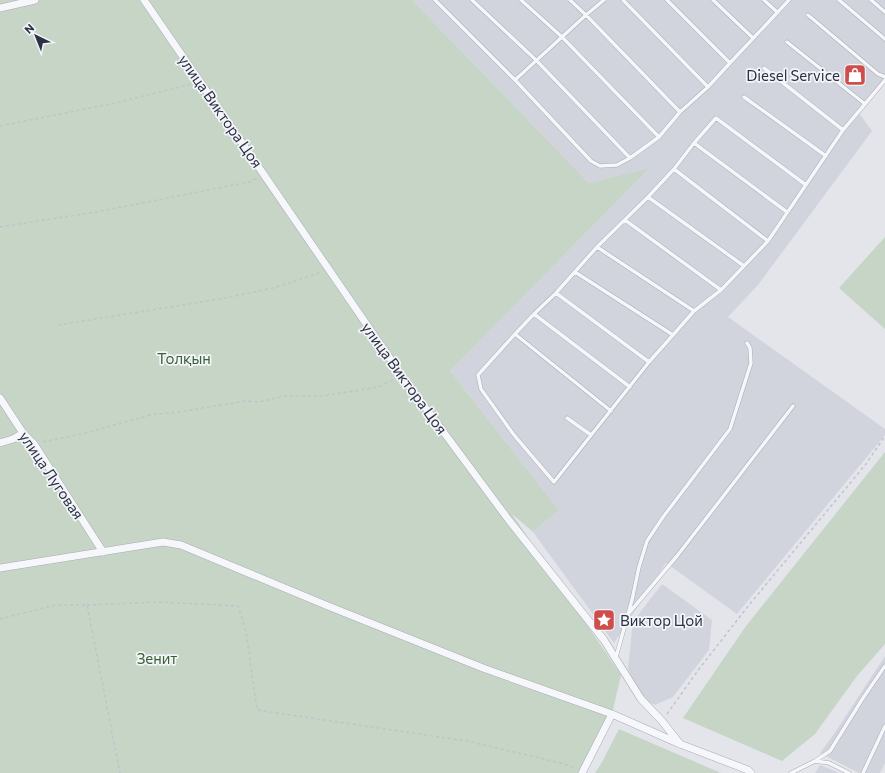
<svg xmlns="http://www.w3.org/2000/svg" width="885" height="773" font-family="Commissioner,sans-serif">
<rect width="100%" height="100%" fill="#e4e5eb"/>
<path fill="#d2d4dd" d="M412,0H885V78L857,110L872,131L758,285L728,317L885,429V435L737,614L666,563L614,643L533,532L559,510L450,371L649,169L589,183Z
M662,584L712,620L709,650L673,697L655,705L647,701L633,680L628,669L632,630L635,619Z
M885,656V763L880,773H859L820,753L836,731L866,685Z
M820,765L839,773H815Z"/>
<path fill="#c6d5c5" d="M0,0H412L589,183L650,168L450,371L559,510L533,532L512,514L621,675L612,714L582,773H0Z
M885,237V329L839,288Z
M885,452V644L857,676L815,734L782,761L683,718L746,626Z
M619,729L721,773H595L601,764Z"/>
<g fill="none" stroke-linecap="round" stroke-linejoin="round">
<g stroke="#a9abb6" stroke-width="4.5">
<path id="lane" d="M435,0L515,80
M472,0L536,60L630,158
M521,0L562,37L659,137
M570,0L586,15L680,112
M604,0L586,15L515,80L591,161L600,166L617,165L630,158L659,137L680,112L708,87L730,63L789,0
M623,0L708,87
M667,0L730,63
M713,0L753,38
M764,0L777,12
M839,0L885,39
M871,0L885,12
M808,15L878,74L885,77
M787,42L865,104
M764,68L843,130
M744,97L826,156
M694,143L787,212
M674,169L768,241
M648,197L744,266
M625,220L721,290
M597,247L694,311
M575,272L673,335
M556,293L649,362
M515,334L534,314
M630,387L534,314L556,293L597,247L648,197L674,169L694,143L716,118L806,185
M611,411L515,334L478,375L481,389L514,435L554,482L649,362L673,335L694,311L721,290L768,241L843,130L865,104L885,80
M567,418L591,435
M629,613L677,556L793,406
M616,657L632,600L639,567L647,541L663,517L730,429L751,363L750,348L747,343
M815,761L830,751L863,698L885,666
M791,773L815,761L829,763L849,773
M863,773L885,726"/>
</g>
<g stroke="#a9abb6" stroke-width="8">
<path id="street" d="M144,0L402,376L508,519L604,640L641,699L662,721L680,744
M0,8L35,0
M0,398L23,433L34,444L103,552
M0,443L13,439L23,433
M0,568L163,542L181,545L328,606L483,668L612,714L680,744L748,770L751,773
M582,773L612,714"/>
</g>
<path stroke="#c1c3cb" stroke-width="1.5" stroke-dasharray="3 3" stroke-linecap="butt" d="M0,126L115,103L192,84
M0,227L96,212L249,182L258,178
M58,325L220,299L273,288L322,272
M43,442L86,433L150,415L178,412L246,401L259,402L285,396H322L379,387L395,379
M87,605L160,602L238,606L246,631L257,710L467,741L561,763L576,768
M0,619L55,605H87L120,773
M667,714L699,669L749,605L866,464L885,436"/>
<use href="#lane" stroke="#f6f7fa" stroke-width="3.5"/>
<use href="#street" stroke="#f6f7fa" stroke-width="7"/>
</g>
<defs>
<g id="shop-square" transform="scale(1.15)"><rect x="-9" y="-9" width="18" height="18" rx="4" fill="#ce4e4b" stroke="#f3f5f9"/><path d="M-5-2.5h2.3a2.7 3.5 0 0 1 5.4 0H5L5.5 6h-11ZM-1.5-2.5h3a1.5 2.3 0 0 0-3 0Z" fill="#fff"/></g>
<g id="sight-square" transform="scale(1.15)"><rect x="-9" y="-9" width="18" height="18" rx="4" fill="#ce4e4b" stroke="#f3f5f9"/><path d="M0-6L1.8-2.2L6-1.7L2.9 1.2L3.7 5.4L0 3.3L-3.7 5.4L-2.9 1.2L-6-1.7L-1.8-2.2Z" fill="#fff"/></g>
</defs>
<g fill-rule="evenodd">
<use href="#shop-square" x="855" y="75"/>
<use href="#sight-square" x="604" y="620"/>
</g>
<g text-anchor="middle" dominant-baseline="central" stroke-width="3.5" stroke-linejoin="round" paint-order="stroke">
<g font-size="15" fill="#2b3044" stroke="#f3f5f9" text-anchor="end">
<text x="840" y="75">Diesel Service</text>
<text x="620" y="620" text-anchor="start">Виктор Цой</text>
</g>
<g font-size="15" fill="#2b3044" stroke="#f3f5f9">
<text transform="translate(221 111) rotate(55)">улица Виктора Цоя</text>
<text transform="translate(405 378) rotate(54)">улица Виктора Цоя</text>
<text transform="translate(52 475) rotate(56)">улица Луговая</text>
</g>
<g font-size="15" fill="#396038" stroke="#f3f5f9">
<text x="184" y="358">Толқын</text>
<text x="157" y="658">Зенит</text>
</g>
</g>
<g transform="translate(36 36) rotate(317)" stroke="#f3f5f9" stroke-width="3" paint-order="stroke">
<path d="M0-3L7 15L0 10L-7 15Z" fill="#2b3044"/>
<text y="-6" font-size="11" font-weight="bold" text-anchor="middle" fill="#2b3044">N</text>
</g>
</svg>
